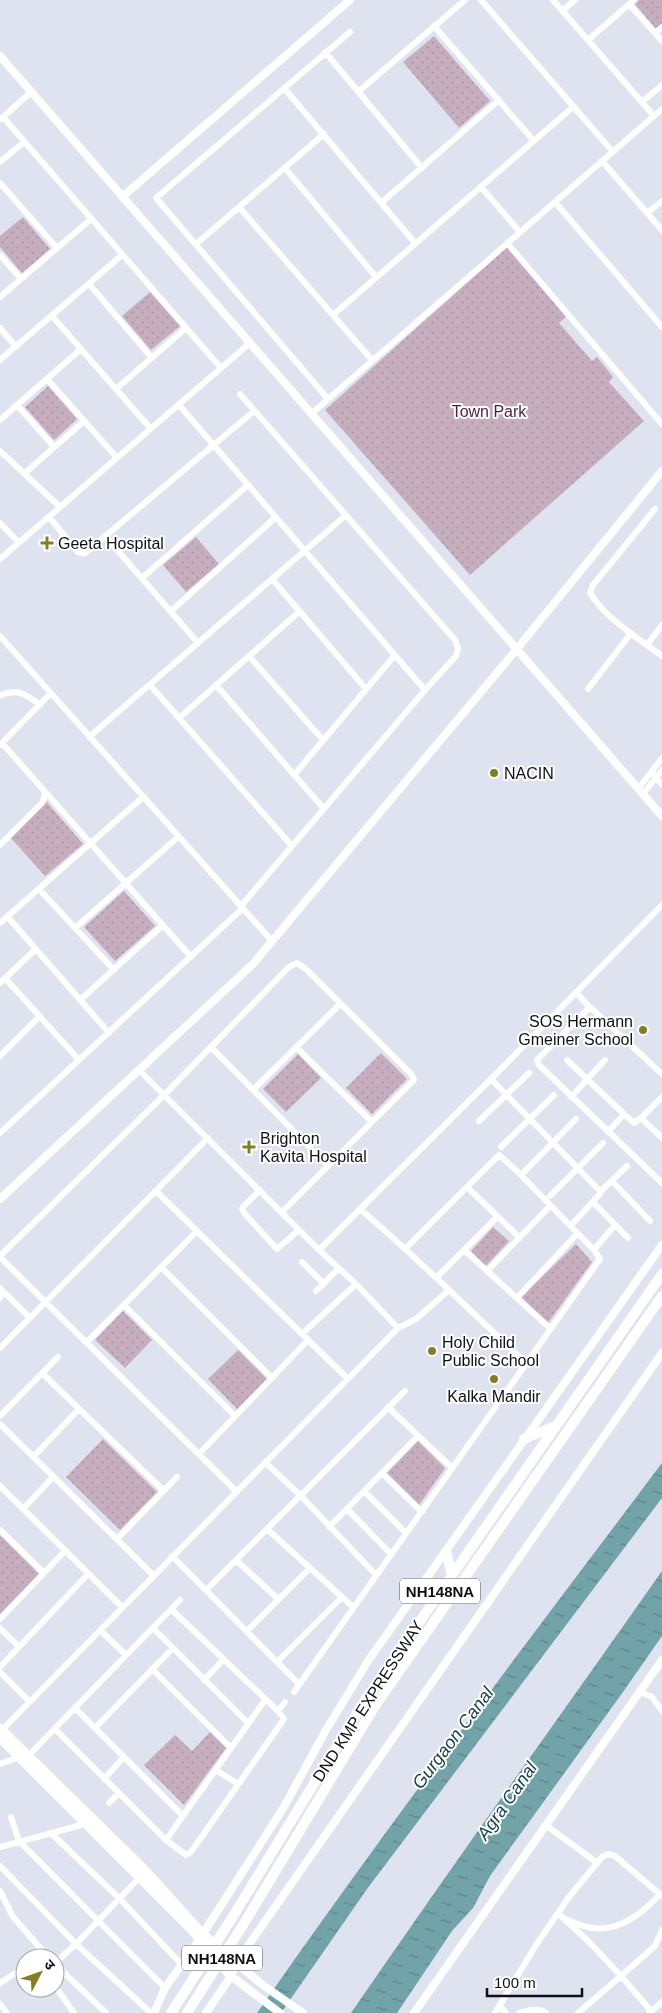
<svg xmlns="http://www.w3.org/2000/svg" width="662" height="2013" font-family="Arial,'Noto Sans Devanagari',sans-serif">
<defs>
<pattern id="park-dots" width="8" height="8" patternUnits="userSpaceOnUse" patternTransform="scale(1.25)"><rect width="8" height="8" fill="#c7aebf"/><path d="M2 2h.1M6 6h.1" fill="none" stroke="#aa95a3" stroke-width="1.8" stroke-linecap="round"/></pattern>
<pattern id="water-ripples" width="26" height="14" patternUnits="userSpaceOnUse" patternTransform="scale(1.25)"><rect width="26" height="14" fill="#72a3a8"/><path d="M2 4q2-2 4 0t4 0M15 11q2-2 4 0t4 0" fill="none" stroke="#5c8388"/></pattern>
</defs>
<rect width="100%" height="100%" fill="#dfe3ef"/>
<path fill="url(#park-dots)" d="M639,0H662V24L656,29L635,4Z
M434,36L490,101L459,128L403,62Z
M23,217L50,249L22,273L0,247V236Z
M507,247L566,317L559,323L592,361L597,357L613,377L609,382L644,421L470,575L325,410Z
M150,292L180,326L151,350L122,316Z
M48,386L77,419L54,440L25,407Z
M196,537L219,564L186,592L163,565Z
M45,800L83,844L45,876L10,837Z
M124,891L155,926L115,961L84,927Z
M381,1053L407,1079L372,1114L346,1088Z
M298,1054L321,1078L286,1112L263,1089Z
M493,1227L509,1241L486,1266L471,1251Z
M576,1244L592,1262L548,1323L521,1297Z
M123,1311L152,1340L125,1368L95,1340Z
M238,1350L267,1379L237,1409L208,1379Z
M103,1439L157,1492L120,1530L66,1477Z
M418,1441L445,1468L419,1505L387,1473Z
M0,1535L39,1574L0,1614Z
M210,1732L226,1748L184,1805L144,1765L175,1735L192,1751Z"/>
<path fill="url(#water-ripples)" d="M662,1463V1498L367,1889L281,2013H257C387,1826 525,1645 662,1463Z
M662,1571V1636L623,1692L490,1876L473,1908L452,1931L397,2013H351C453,1864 558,1719 662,1571Z"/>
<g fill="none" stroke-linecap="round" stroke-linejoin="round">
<path stroke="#fff" stroke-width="6" d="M481,0L613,152
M553,0L654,116
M629,4L662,41
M562,11L575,0
M434,26L534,141
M655,33L662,27
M588,40L634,0
M325,52L422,168
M284,88L415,243
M358,92L465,0
M642,102L662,85
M3,117L221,368
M1,119L31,92
M602,161L662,230
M0,162L24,142
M285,168L376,277
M0,183L57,248
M481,187L520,232
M555,202L662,327
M381,203L499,100
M239,207L372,360
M647,213L662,201
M507,243L662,424
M196,244L324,134
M0,255L21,279
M89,284L152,358
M0,297L91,219
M333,315L573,107
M52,316L151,429
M0,328L16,347
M0,360L122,255
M47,379L117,458
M116,389L186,328
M240,394L455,640L458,649L456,656L425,690L241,906
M328,399L156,198L350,32
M17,405L54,447
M179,405L425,690
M311,414L662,109
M0,420L81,349
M0,451L60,507
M25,473L84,421
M655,509L593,585L590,593C605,618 639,639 662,656
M49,517L78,552L84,554L254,411
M0,523L19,543
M105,536L198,643
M0,559L250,343
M142,578L248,485
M272,579L366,689
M171,611L276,517
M0,636L272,941
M647,645L662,625
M249,656L323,740
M150,685L292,846
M216,685L324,809
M588,689L631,633
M0,696C16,687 27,695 40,705
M179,718L300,611
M89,737L345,516
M2,743L191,957
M0,745L50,694
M294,775L395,655
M654,775L662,785
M638,789L662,758
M643,794L662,770
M0,845L43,802L45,792
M39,889L114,970
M7,916L109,1033
M0,923L143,797
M75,928L178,837
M5,978L79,1060
M0,983L36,949
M576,992L589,1007
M80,1000L163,925
M211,1047L328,1166
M296,1047L372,1122
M0,1056L40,1016
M567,1060L624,1114
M139,1070L319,1250L356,1284L398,1328
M662,1074L590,1007L537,1060L539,1065L662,1183
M491,1079L600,1191V1194L574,1222
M253,1090L340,1004
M571,1097L605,1060
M641,1118L662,1097
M479,1121L529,1073
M608,1132L624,1114L634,1123L641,1118L662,1138
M0,1133L243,908
M501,1147L554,1095
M524,1172L576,1119
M612,1181L650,1221
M467,1187L519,1237
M260,1190L242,1208L244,1213L277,1249L299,1230
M156,1191L348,1379
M600,1192L627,1166
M550,1196L603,1143
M594,1203L628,1238
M360,1209C418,1258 471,1312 526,1363
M597,1246L615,1225
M319,1250L491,1079L662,905
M464,1250L551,1329
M0,1256L164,1095L289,967L297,963L306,969L412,1075L414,1080L282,1212
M0,1257L236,1491
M302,1262L324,1284
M161,1267L272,1378
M488,1270L550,1206
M436,1278L497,1217
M0,1288L30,1318
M316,1291L339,1268
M518,1297L577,1234
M0,1298L1,1296
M124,1305L235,1416
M302,1334L356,1284
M87,1342L197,1231
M0,1348L208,1138
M42,1373L164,1491
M388,1407L452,1468
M0,1416L58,1357
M0,1424L153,1575
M199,1454L308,1340
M33,1457L79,1409
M265,1462L301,1496L376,1575
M383,1474L422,1512
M0,1486L122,1607
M364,1491L406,1533
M23,1509L53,1477
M347,1509L391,1554
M329,1527L418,1436
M267,1529L353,1607
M0,1530L44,1573
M117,1539L177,1477
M172,1556L299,1684
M236,1560L278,1599
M206,1590L405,1391
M0,1619L65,1551
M0,1628L19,1647
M153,1628L248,1723
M100,1630L126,1655
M247,1631L310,1568
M277,1662L342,1597
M0,1667L88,1574
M152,1669L231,1748
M0,1672L30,1702
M204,1680L223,1660
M294,1692L600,1259L594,1250L518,1172L499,1155L406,1248
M640,1692L652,1697L662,1711
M75,1708L183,1816
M278,1711L285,1702
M95,1728L172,1649
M55,1729L166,1840L186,1855L191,1852L284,1719L278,1711L171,1609
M0,1732L398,1328L416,1319L448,1291
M28,1756L180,1600
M0,1764L19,1757
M216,1770L238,1784
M104,1779L124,1757
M109,1803L119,1793
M11,1817L19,1841L165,1988
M547,1826L596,1862
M51,1833L120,1899L182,1965
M166,1840L265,1700
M0,1847L85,1824
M0,1866L76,1944L151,2013
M0,1891L13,1917L49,1958
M558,1913L590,1943L621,1976L578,2013
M566,1919C573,1922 581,1926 588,1927C617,1934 642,1914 660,1894
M55,1963L76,1944L139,1878
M55,1964L106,2013
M0,1983L25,1967
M55,1986L74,2013
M0,2004L7,2013
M500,2006L506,2013
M651,2011L621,1976L655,1946L662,1930
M495,2013L536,1945L569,1897L602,1857L608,1854L615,1856L662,1896
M519,2013C528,2011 538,2007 546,2013
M649,2013L662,2002"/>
<path stroke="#fff" stroke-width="8" d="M0,56L662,816
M122,197L350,0
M0,1199L253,964L516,650L662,471
M236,1963L264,1986L303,2013
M231,1976L280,2013
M154,2013L165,1988L199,1940L284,1807L326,1730L368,1661L662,1245
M206,2013L231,1976L236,1963L662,1353
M414,2013L662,1660"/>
<path stroke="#fff" stroke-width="9" d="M0,1728L145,1870L203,1934L236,1963
M0,1738L191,1929L231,1976"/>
<path stroke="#fff" stroke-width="10" d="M524,1439L555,1426
M446,1551L452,1575
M171,2013L232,1918L365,1700L662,1274
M187,2013L243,1925L375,1706L662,1296"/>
</g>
<g fill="#837e25" stroke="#fff" stroke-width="2">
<path d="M44.5 535.5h5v5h5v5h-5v5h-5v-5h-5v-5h5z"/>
<circle cx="494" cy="773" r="5"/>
<circle cx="643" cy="1030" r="5"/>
<path d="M246.5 1139.5h5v5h5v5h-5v5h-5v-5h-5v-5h5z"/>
<circle cx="432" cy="1351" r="5"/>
<circle cx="494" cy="1379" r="5"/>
</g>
<g text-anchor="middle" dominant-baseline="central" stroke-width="4" stroke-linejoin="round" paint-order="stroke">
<g fill="#fff" stroke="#56585a" stroke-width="1">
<rect x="400" y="1578.5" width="80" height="25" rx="4"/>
<rect x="182" y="1945.5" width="80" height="25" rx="4"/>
</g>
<g font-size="15" font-weight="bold" fill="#0e1014">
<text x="440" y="1591">NH148NA</text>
<text x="222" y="1958">NH148NA</text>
</g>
<g font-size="16" fill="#4c1f41" stroke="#fff">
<text x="489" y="411">Town Park</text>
</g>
<g font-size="16" fill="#0e1014" stroke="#fff" text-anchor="start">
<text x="58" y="543">Geeta Hospital</text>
<text x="504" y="773">NACIN</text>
<text x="633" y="1021" text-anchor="end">SOS Hermann<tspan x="633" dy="18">Gmeiner School</tspan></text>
<text x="260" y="1138">Brighton<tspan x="260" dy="18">Kavita Hospital</tspan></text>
<text x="442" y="1342">Holy Child<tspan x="442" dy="18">Public School</tspan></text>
<text x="494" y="1396" text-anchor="middle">Kalka Mandir</text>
</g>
<g font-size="16" fill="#0e1014" stroke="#fff">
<text transform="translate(368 1701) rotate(-57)">DND KMP EXPRESSWAY</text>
</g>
<g font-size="18" font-style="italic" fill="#144348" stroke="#fff">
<text transform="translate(453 1738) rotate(-53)">Gurgaon Canal</text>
<text transform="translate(507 1801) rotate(-55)">Agra Canal</text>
</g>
</g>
<g transform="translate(40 1973) rotate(49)"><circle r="24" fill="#ffffff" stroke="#9f9fa1"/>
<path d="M0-4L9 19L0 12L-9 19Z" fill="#837e25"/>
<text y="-8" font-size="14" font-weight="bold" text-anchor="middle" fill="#0e1014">उ</text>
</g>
<path d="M487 1988v8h95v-8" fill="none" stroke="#0e1014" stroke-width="2.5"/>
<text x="494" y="1988" font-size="15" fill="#0e1014" stroke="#ffffff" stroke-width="4" paint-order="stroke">100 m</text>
</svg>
